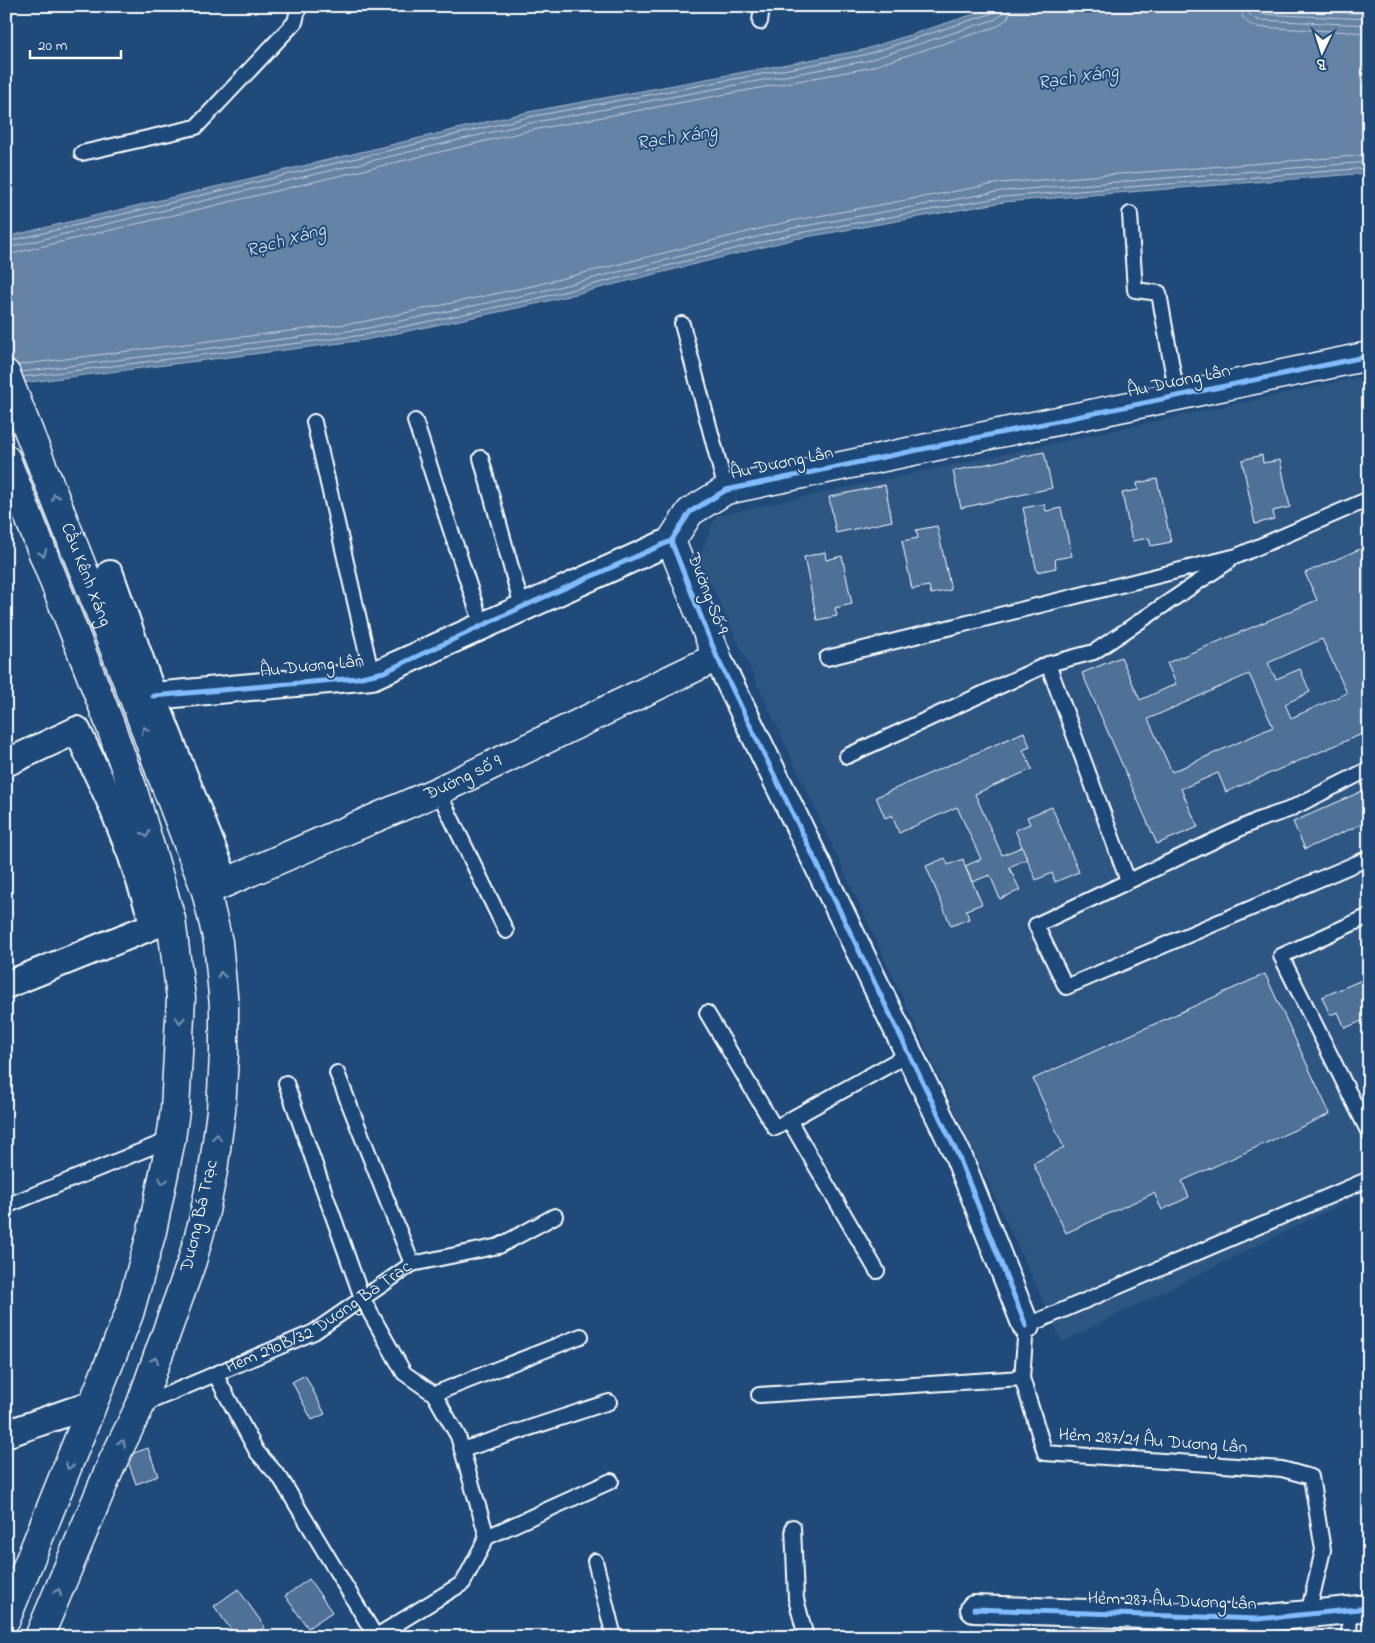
<svg xmlns="http://www.w3.org/2000/svg" width="1375" height="1643" font-family="'Indie Flower',sans-serif">
<rect width="100%" height="100%" fill="#1f4a7a"/>
<filter id="ink" filterUnits="userSpaceOnUse"><feTurbulence type="fractalNoise" baseFrequency=".02" numOctaves="2"/><feDisplacementMap in="SourceGraphic" scale="10" xChannelSelector="R" yChannelSelector="G"/><feConvolveMatrix kernelMatrix="1 2 1 2 8 2 1 2 1" color-interpolation-filters="sRGB"/></filter>
<g filter="url(#ink)">
<path fill="#2e5683" d="M1369,375V1190L1062,1342L699,558L716,516Z"/>
<path fill="#6583a4" stroke="#a3b5c8" d="M999,6H1209L1369,14V173L1004,202L795,239L536,304L365,340L6,385V237L528,112L863,50Z"/>
<g fill="none" stroke-linecap="round" stroke-linejoin="round">
<path stroke="#c1cddb" stroke-width="1" d="M1240,6C1241,17 1246,24 1257,27L1369,33
M1248,6L1250,15L1258,20L1369,25
M1254,6L1255,11L1260,14L1369,19
M6,242L529,117L864,55L993,13L997,11V6
M6,248L530,123L866,61L996,19L1002,14L1004,6
M6,255L532,130L868,68L998,26L1008,18L1011,6
M17,365L362,322L532,286L791,221L1000,183L1369,155
M21,372L363,329L534,293L793,228L1002,191L1369,162
M23,377L364,335L535,299L794,234L1003,197L1369,168"/>
</g>
<path fill="#507197" stroke="#fff" fill-rule="evenodd" d="M1044,452L1052,488L961,508L953,471Z
M1262,455L1263,463L1280,460L1290,507L1273,511L1274,519L1255,524L1242,460Z
M1157,479L1171,542L1151,546L1149,538L1132,541L1122,493L1138,490L1137,483Z
M885,485L892,521L836,533L829,497Z
M1044,504L1046,511L1061,508L1072,556L1055,559L1056,568L1037,572L1023,508Z
M937,526L951,590L931,594L929,586L912,589L902,541L918,538L916,530Z
M1369,545V731L1226,792L1218,773L1181,789L1198,827L1157,844L1082,673L1121,657L1140,700L1176,684L1167,663L1317,600L1305,573ZM1322,639L1347,693L1291,718L1285,704L1310,692L1300,669L1276,679L1268,663ZM1249,674L1273,727L1172,772L1148,719Z
M825,552L826,560L842,556L852,604L835,608L837,616L817,620L804,557Z
M1024,732L1030,747L1023,750L1032,769L975,794L1002,855L1022,847L1027,859L1009,867L1020,890L1000,899L990,875L972,882L965,866L981,859L957,807L899,833L892,815L885,818L876,797Z
M1369,788V821L1305,849L1293,822Z
M1052,807L1079,872L1055,882L1052,873L1036,880L1015,830L1030,824L1027,817Z
M945,858L948,865L963,859L965,866L982,904L966,910L969,919L951,926L926,866Z
M1265,974L1330,1114L1182,1181L1189,1197L1162,1210L1154,1193L1066,1233L1033,1163L1064,1148L1033,1079Z
M1369,977V1018L1345,1028L1338,1012L1330,1015L1322,997Z
M305,1375L325,1414L312,1420L292,1382Z
M148,1448L158,1476L136,1484L126,1456Z
M309,1579L332,1612L308,1628L285,1596Z
M238,1589L265,1627L251,1637H236L214,1606Z"/>
<g fill="none" stroke-linecap="round" stroke-linejoin="round">
<g stroke="#fff" stroke-width="18">
<g id="lane">
<path d="M760,22L762,6"/>
<path d="M82,153L196,127L295,22L299,6"/>
<path d="M1130,214L1135,290L1159,293L1177,396"/>
<path d="M682,324L726,490"/>
<path d="M415,421L482,625"/>
<path d="M314,422L372,676"/>
<path d="M481,458L522,607"/>
<path d="M827,658L1237,556L1369,499"/>
<path d="M1048,664L1128,881"/>
<path d="M847,756L1048,664L1094,652L1228,562"/>
<path d="M1369,769L1288,810L1258,820L1036,925L1066,987L1369,858"/>
<path d="M438,791L506,931"/>
<path d="M1369,916L1281,956L1369,1133"/>
<path d="M707,1013L775,1128L909,1054"/>
<path d="M337,1073L412,1264"/>
<path d="M286,1083L362,1298L404,1373L434,1394L458,1436L487,1537L463,1583L375,1637"/>
<path d="M789,1120L877,1271"/>
<path d="M6,1206L171,1139"/>
<path d="M215,1374L257,1452L281,1479L376,1637"/>
<path d="M1022,1378L1026,1326L1369,1179"/>
<path d="M434,1394L581,1336"/>
<path d="M759,1395L1022,1378L1045,1453L1282,1469L1311,1477L1323,1550L1308,1614"/>
<path id="s1" d="M140,1406L314,1332L412,1264L499,1246L555,1216"/>
<path d="M462,1450L609,1402"/>
<path d="M793,1527L796,1599L806,1637"/>
<path d="M487,1537L611,1481"/>
<path d="M595,1561L614,1637"/>
<path d="M1192,1637L1193,1617"/>
<path d="M1349,1637L1350,1610"/>
</g>
</g>
<g stroke="#fff" stroke-width="30">
<path id="street" d="M110,574L153,696L226,883
M717,657L958,1155L1026,1326
M153,696L372,676L671,541
M6,763L77,730L111,803L131,854L154,924
M6,985L170,919
M6,1434L92,1404
M974,1609L1258,1619L1369,1608"/>
</g>
<g stroke="#fff" stroke-width="31">
<g id="secondary">
<path id="s2" d="M206,891L438,791L717,657L671,541L690,512L726,490L1369,356"/>
</g>
</g>
<g stroke="#fff" stroke-width="31">
<g id="primary">
<path id="s3" d="M6,374L137,706L162,776L206,891L218,942L224,1006V1054L221,1111L213,1171L203,1221L192,1261L140,1406L113,1461L39,1637"/>
<path d="M6,459L108,719L132,787L157,870L171,919L181,998L175,1110L171,1139L152,1231L129,1314L6,1619"/>
</g>
</g>
<use href="#lane" stroke="#1f4a7a" stroke-width="14"/>
<use href="#street" stroke="#1f4a7a" stroke-width="26"/>
<use href="#secondary" stroke="#1f4a7a" stroke-width="28"/>
<use href="#primary" stroke="#1f4a7a" stroke-width="28"/>
<g stroke="#1f4a7a" stroke-width="8">
<path id="cycleway" d="M671,541L717,657L958,1155L1026,1326
M153,696L357,678L384,672L522,607L671,541L690,512L726,490L1369,356
M974,1609L1258,1619L1369,1608"/>
</g>
<use href="#cycleway" stroke="#80bcff" stroke-width="5"/>
</g>
<defs><path id="oneway-chevron" d="M-2-3.5L2.5 0L-2 3.5" fill="none" stroke-width="1.6" stroke-linecap="round" stroke-linejoin="round" transform="scale(1.25)"/></defs>
<g stroke="#7992af">
<use href="#oneway-chevron" transform="translate(55 497) rotate(-111)"/>
<use href="#oneway-chevron" transform="translate(43 553) rotate(69)"/>
<use href="#oneway-chevron" transform="translate(145 730) rotate(-110)"/>
<use href="#oneway-chevron" transform="translate(146 834) rotate(73)"/>
<use href="#oneway-chevron" transform="translate(221 975) rotate(-96)"/>
<use href="#oneway-chevron" transform="translate(180 1020) rotate(93)"/>
<use href="#oneway-chevron" transform="translate(217 1137) rotate(-83)"/>
<use href="#oneway-chevron" transform="translate(163 1181) rotate(102)"/>
<use href="#oneway-chevron" transform="translate(155 1360) rotate(-71)"/>
<use href="#oneway-chevron" transform="translate(122 1443) rotate(-64)"/>
<use href="#oneway-chevron" transform="translate(69 1466) rotate(112)"/>
<use href="#oneway-chevron" transform="translate(58 1592) rotate(-67)"/>
</g>
</g>
<g text-anchor="middle" dominant-baseline="central" stroke-width="4" stroke-linejoin="round" paint-order="stroke">
<g font-size="18" fill="#fff" stroke="#1f4a7a">
<text transform="translate(1179 382) rotate(-12)">Âu Dương Lân</text>
<text transform="translate(782 464) rotate(-12)">Âu Dương Lân</text>
<text stroke="none"><textPath href="#s3" startOffset="216">Cầu Kênh Xáng</textPath></text>
<text transform="translate(707 594) rotate(69)">Đường Số 9</text>
<text transform="translate(312 667) rotate(-6)">Âu Dương Lân</text>
<text stroke="none"><textPath href="#s2" startOffset="281">Đường số 9</textPath></text>
<text transform="translate(200 1216) rotate(-77)">Dương Bá Trạc</text>
<text stroke="none"><textPath href="#s1" startOffset="200">Hẻm 290B/32 Dương Bá Trạc</textPath></text>
<text transform="translate(1153 1442) rotate(4)">Hẻm 287/21 Âu Dương Lân</text>
<text transform="translate(1172 1602) rotate(2)">Hẻm 287 Âu Dương Lân</text>
</g>
<g font-size="19" font-style="italic" fill="#d8e0e8" stroke="#1f4a7a">
<text transform="translate(1078 78) rotate(-9)">Rạch Xáng</text>
<text transform="translate(677 138) rotate(-9)">Rạch Xáng</text>
<text transform="translate(286 241) rotate(-16)">Rạch Xáng</text>
</g>
</g>
<rect width="1375" height="1643" fill="none" stroke="#1f4a7a" stroke-width="25"/>
<rect x="12" y="12" width="1350" height="1618" fill="none" stroke="#fff" stroke-width="2" filter="url(#ink)"/>
<g transform="translate(1322 52) rotate(184)" stroke="#1f4a7a" stroke-width="4" paint-order="stroke">
<path d="M0-4L9 19L0 12L-9 19Z" fill="#ffffff"/>
<text y="-8" font-size="14" font-weight="bold" text-anchor="middle" fill="#ffffff">B</text>
</g>
<path d="M30 50v8h91v-8" fill="none" stroke="#ffffff" stroke-width="2.5"/>
<text x="38" y="50" font-size="15" fill="#ffffff" stroke="#1f4a7a" stroke-width="4" paint-order="stroke">20 m</text>
</svg>
